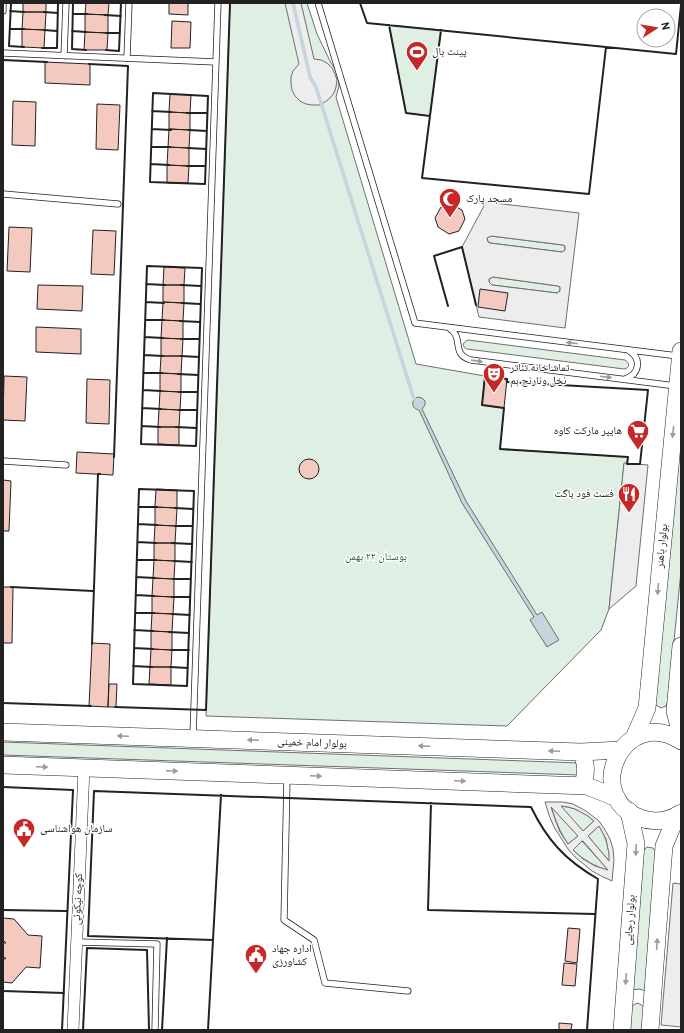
<svg xmlns="http://www.w3.org/2000/svg" width="684" height="1033" font-family="Overpass,'Noto Naskh Arabic',sans-serif">
<rect width="100%" height="100%" fill="#fff"/>
<path fill="#e0efe3" stroke="#6f6f6f" d="M230,3H307L317,34L331,63L338,73L339,86L336,97L416,364L485,376L482,405L504,408L500,449L628,457L627,464H624L609,609L601,630L507,726L206,716Z
M389,25L441,30L430,116L406,113Z
M491,236L563,245L565,246V250L562,252L490,243L488,242L487,238Z
M493,277L558,286L560,287V291L557,293L492,285L489,282V279Z
M468,340L625,360C630,363 630,368 624,369L467,349C462,347 462,342 468,340Z
M681,425V571L668,701L666,706L661,708L656,705L655,703Z
M3,742L580,763L579,775L3,755Z
M551,806L578,836L568,844C560,832 555,820 551,806Z
M560,806C574,807 584,812 594,821L583,831Z
M599,826C606,837 609,848 610,862L588,836Z
M582,841L609,871C593,865 585,861 573,850Z
M647,847L653,848L656,852L646,991L639,989L632,990L643,851Z
M638,1003L643,1006L644,1008L643,1030H629L631,1007L635,1004Z"/>
<path fill="#ededed" stroke="#6f6f6f" fill-rule="evenodd" d="M285,3H301L314,59L321,60L327,63L332,68L335,74L337,80L336,87L334,93L330,98L325,102L319,105H312L306,104L300,101L295,96L292,90L291,84V77L293,71L299,64Z
M486,202L579,213L565,328L479,317L462,247ZM491,236L563,245L565,246V250L562,252L490,243L488,242L487,238ZM493,277L558,286L560,287V291L557,293L492,285L489,282V279Z
M624,463L648,465L636,586L609,609Z
M545,802H563L573,804L586,811L599,821L605,830L610,839L613,849L614,860L612,881L601,876L592,871L575,857L568,849L554,827L549,815ZM561,806L568,807L575,809L588,816L594,821L583,831ZM551,807L578,836L568,844L560,832L555,819ZM599,826L606,839L609,854V861L588,836ZM582,841H583L608,870L595,866L583,859L573,850Z
M673,883L681,884V1027L661,1025Z"/>
<path fill="#c7d3dd" stroke="#6f6f6f" d="M417,397L422,398L425,401V405L422,409L466,501L537,615L542,612L559,640L547,647L530,620L534,617L462,503L419,410C414,409 412,406 413,401Z"/>
<g fill="none" stroke-linecap="round" stroke-linejoin="round">
<path stroke="#c7d3dd" stroke-width="3.5" d="M293,3L310,77L316,87L414,399"/>
</g>
<path fill="#f3c9c0" stroke="#222" d="M23,3H46V12H23Z
M86,3H109L108,15L85,14Z
M169,3H188V15L169,14Z
M23,12H46L45,30L22,29Z
M85,14L108,15V33L85,32Z
M172,21L191,22L190,48H171Z
M22,29L45,30L44,48L22,47Z
M85,32L108,33L107,50H84Z
M45,62L90,64V85L45,83Z
M170,94L191,95L190,113L169,112Z
M13,101L36,102L35,146L12,145Z
M97,104L120,105L118,150L96,149Z
M169,112L190,113V130L169,129Z
M169,129L190,130L189,148L168,147Z
M168,147L189,148V166L167,165Z
M167,165L189,166L188,183H167Z
M451,204L462,210L465,219L459,231L449,234L438,227L435,218L441,207Z
M9,227L32,228L30,272L7,271Z
M93,230L116,231L114,275L91,274Z
M164,267L185,268L184,285H163Z
M38,285L83,286L82,311L37,309Z
M163,285H184V303L163,302Z
M480,289L508,293L505,311L478,307Z
M163,302L184,303L183,321L162,320Z
M162,320L183,321V339L161,338Z
M36,327L81,329V354L36,352Z
M161,338L183,339L182,356H161Z
M161,356H182L181,374L160,373Z
M160,373L181,374V392L160,391Z
M4,376L27,377L25,421L3,420Z
M485,376L507,379L504,408L482,405Z
M87,379L110,380L109,424L86,423Z
M160,391L181,392L180,410L159,409Z
M159,409L180,410L179,427H158Z
M158,427H179V445L158,444Z
M77,452L114,454L113,475L76,473Z
M299 469a10 10 0 1 1 20 0a10 10 0 1 1-20 0Z
M3,480L11,481L9,531H3Z
M156,489L177,490V508L155,507Z
M155,507L177,508L176,526L155,525Z
M155,525L176,526L175,543H154Z
M154,543H175V561L154,560Z
M154,560L175,561L174,579L153,578Z
M153,578L174,579V597L152,596Z
M3,587H13L12,643H3Z
M152,596L174,597L173,614L152,613Z
M152,613L173,614L172,632L151,631Z
M151,631L172,632V650L151,649Z
M92,643L110,644L108,707L89,706Z
M151,649L172,650L171,667H150Z
M150,667H171V685L149,684Z
M109,684H117L116,707H108Z
M3,918L14,919L28,935L42,936L40,968L26,967L12,983L3,982V960L6,958H3V943H6L3,940Z
M568,928L580,929L577,963L565,961Z
M564,963L577,964L575,986L562,985Z
M559,1023L572,1024L571,1030H559Z"/>
<g fill="none" stroke-linecap="round" stroke-linejoin="round">
<g stroke="#222" stroke-width="7">
<path id="service" d="M318,3L415,323L678,356
M3,11V3
M3,53L216,62
M64,56L66,3
M127,58L129,3
M3,194L118,204
M449,328C465,338 450,354 471,360L676,386
M625,379C640,374 642,358 628,350
M3,461L66,465
M193,736L218,3
M287,778L284,920L314,940L325,983L408,991
M77,942L157,944L155,1030"/>
</g>
<g stroke="#222" stroke-width="12">
<path id="minor" d="M73,1030L84,768"/>
</g>
<g stroke="#222" stroke-width="18">
<path id="primary" d="M681,646L675,711L681,735
M3,732L581,752L621,750
M634,738L647,708L681,351
M681,741C625,704 581,795 640,818C654,823 669,821 681,813
M581,752C587,764 587,774 582,786
M3,765L587,786L617,798
M622,1030L636,844L629,811
M650,1030L664,846L677,815"/>
</g>
<use href="#service" stroke="#fff" stroke-width="5.5"/>
<use href="#minor" stroke="#fff" stroke-width="11"/>
<use href="#primary" stroke="#fff" stroke-width="17"/>
<path stroke="#222" stroke-width="2" d="M11,3L9,46L24,47
M73,3L72,49L86,50
M360,3L367,23L676,54L681,5
M10,11L24,12
M44,12L58,13
M73,14H87
M105,15L121,16
M389,25L406,113L430,116
M10,29H24
M44,30L57,31
M441,30L422,178L589,194L606,47
M72,31L86,32
M106,33H120
M42,48H57L58,3
M106,50L119,51L121,3
M3,60L47,62
M89,64L128,66L114,457
M153,93L208,96L205,184L150,182Z
M152,111L171,112
M187,113H207
M152,129L171,130
M189,130L207,131
M151,147H170
M188,148L206,149
M151,164L169,165
M187,166H205
M147,266L202,268L196,446L141,444Z
M146,284L165,285
M181,285L201,286
M146,302L164,303
M182,303L200,304
M448,306L434,256L462,247L476,305
M145,320H164
M180,321L200,322
M145,337L163,338
M181,339H199
M144,355L163,356
M181,356L199,357
M143,373H162
M178,374L198,375
M485,376L507,379V382L648,390L640,464H627L628,457L500,449L504,408L482,405Z
M143,390L161,391
M179,392H197
M142,408L161,409
M179,410H197
M142,426L160,427
M176,427L196,428
M139,489L194,491L187,686L133,684Z
M139,507H157
M175,508L193,509
M138,524L157,525
M175,526H193
M138,542L156,543
M172,543L192,544
M137,560H156
M174,561L192,562
M136,577L155,578
M173,579H191
M11,587L93,591
M136,595L154,596
M172,597H190
M135,613H154
M172,614L190,615
M134,630L153,631
M169,632L189,633
M92,644L98,474H100
M134,648L153,649
M171,650H189
M133,666L152,667
M170,667L188,668
M3,703L91,706
M115,707L206,710L230,3
M3,787L73,790L62,1030
M431,803L428,910L595,914
M3,910L67,911
M213,940L88,936L94,791L531,807C547,840 565,860 598,879L587,1030
M3,991L64,993
M83,1030L87,948L147,950L149,1029
M162,1030L167,938
M208,1030L221,795"/>
</g>
<defs><path id="oneway-solid" d="M-6-.8H1V-3.2L6.5 0L1 3.2V.8H-6Z"/></defs>
<g fill="#9c9c9c">
<use href="#oneway-solid" transform="translate(572 343) rotate(-173)"/>
<use href="#oneway-solid" transform="translate(477 361) rotate(8)"/>
<use href="#oneway-solid" transform="translate(606 377) rotate(7)"/>
<use href="#oneway-solid" transform="translate(673 432) rotate(96)"/>
<use href="#oneway-solid" transform="translate(658 589) rotate(95)"/>
<use href="#oneway-solid" transform="translate(123 736) rotate(-178)"/>
<use href="#oneway-solid" transform="translate(253 740) rotate(-178)"/>
<use href="#oneway-solid" transform="translate(424 746) rotate(-178)"/>
<use href="#oneway-solid" transform="translate(554 751) rotate(-178)"/>
<use href="#oneway-solid" transform="translate(42 767) rotate(2)"/>
<use href="#oneway-solid" transform="translate(172 771) rotate(2)"/>
<use href="#oneway-solid" transform="translate(316 776) rotate(2)"/>
<use href="#oneway-solid" transform="translate(460 781) rotate(2)"/>
<use href="#oneway-solid" transform="translate(636 850) rotate(93)"/>
<use href="#oneway-solid" transform="translate(657 944) rotate(-86)"/>
<use href="#oneway-solid" transform="translate(626 979) rotate(94)"/>
</g>
<defs>
<g id="stadium-pin" transform="scale(1.15)"><path d="M0 17L-7.5 6A9.5 9.5 0 1 1 7.5 6Z" fill="#c62828" stroke="#fff"/><path d="M0-5a6.5 5 0 1 0 0 10a6.5 5 0 1 0 0-10ZM-3.5-1.8h7v3.6h-7Z" fill="#fff"/></g>
<g id="mosque-pin" transform="scale(1.15)"><path d="M0 17L-7.5 6A9.5 9.5 0 1 1 7.5 6Z" fill="#c62828" stroke="#fff"/><path d="M3.5-4.9A6 6 0 1 0 3.5 4.9A5 5 0 1 1 3.5-4.9Z" fill="#fff"/></g>
<g id="theatre-pin" transform="scale(1.15)"><path d="M0 17L-7.5 6A9.5 9.5 0 1 1 7.5 6Z" fill="#c62828" stroke="#fff"/><path d="M-5-5.5Q0-4 5-5.5V0Q5 5 0 6Q-5 5-5 0ZM-3.3-2.5H-1v1.5H-3.3ZM1-2.5H3.3v1.5H1ZM-2.8 1Q0 5.5 2.8 1Z" fill="#fff"/></g>
<g id="supermarket-pin" transform="scale(1.15)"><path d="M0 17L-7.5 6A9.5 9.5 0 1 1 7.5 6Z" fill="#c62828" stroke="#fff"/><path d="M-6-5.5h2.5l.6 2H6L4.5 2H-2.5L-4.4-4H-6ZM-1.5 3.2a1.3 1.3 0 1 0 .1 0ZM3 3.2a1.3 1.3 0 1 0 .1 0Z" fill="#fff"/></g>
<g id="restaurant-pin" transform="scale(1.15)"><path d="M0 17L-7.5 6A9.5 9.5 0 1 1 7.5 6Z" fill="#c62828" stroke="#fff"/><path d="M-5-6h1v4h1v-4h1v4h1v-4h1v5L-1.5 .5V6h-2V.5L-5-1ZM5-6V6H3V1.5H1.5Q1.5-4 5-6Z" fill="#fff"/></g>
<g id="civic-pin" transform="scale(1.15)"><path d="M0 17L-7.5 6A9.5 9.5 0 1 1 7.5 6Z" fill="#c62828" stroke="#fff"/><path d="M-.6-6.5H3V-4.5H.6V-3L4-1V1h2V6H-6V1h2V-1L-.6-3ZM-1.2 2.5V6h2.4V2.5Z" fill="#fff"/></g>
</defs>
<g fill-rule="evenodd">
<use href="#stadium-pin" x="417" y="52"/>
<use href="#mosque-pin" x="450" y="199"/>
<use href="#theatre-pin" x="494" y="374"/>
<use href="#supermarket-pin" x="638" y="431"/>
<use href="#restaurant-pin" x="629" y="494"/>
<use href="#civic-pin" x="24" y="829"/>
<use href="#civic-pin" x="256" y="955"/>
</g>
<g text-anchor="middle" dominant-baseline="central" stroke-width="3" stroke-linejoin="round" paint-order="stroke">
<g font-size="11" fill="#222" stroke="#fff" text-anchor="start">
<text x="432" y="52">پینت بال</text>
<text x="466" y="199">مسجد پارک</text>
<text x="510" y="368">تماشاخانه تئاتر<tspan x="510" dy="13">نخل ونارنج بم</tspan></text>
<text x="622" y="431" text-anchor="end">هایپر مارکت کاوه</text>
<text x="614" y="494" text-anchor="end">فست فود باگت</text>
<text x="40" y="829">سازمان هواشناسی</text>
<text x="272" y="949">اداره جهاد<tspan x="272" dy="13">کشاورزی</tspan></text>
</g>
<g font-size="11" fill="#222" stroke="#fff">
<text transform="translate(662 546) rotate(-84)">بولوار باهنر</text>
<text transform="translate(312 743) rotate(2)">بولوار امام خمینی</text>
<text transform="translate(78 899) rotate(-87)">کوچه نیکوئی</text>
<text transform="translate(630 920) rotate(-86)">بولوار رجایی</text>
</g>
<g font-size="11" fill="#2f5e38" stroke="#fff">
<text x="376" y="557">بوستان ۲۲ بهمن</text>
</g>
</g>
<rect width="684" height="1033" fill="none" stroke="#222222" stroke-width="8"/>
<g transform="translate(656 28) rotate(78)"><circle r="19" fill="#ffffff" stroke="#a7a7a7"/>
<path d="M0-3L7 15L0 10L-7 15Z" fill="#c62828"/>
<text y="-6" font-size="11" font-weight="bold" text-anchor="middle" fill="#222222">N</text>
</g>
</svg>
